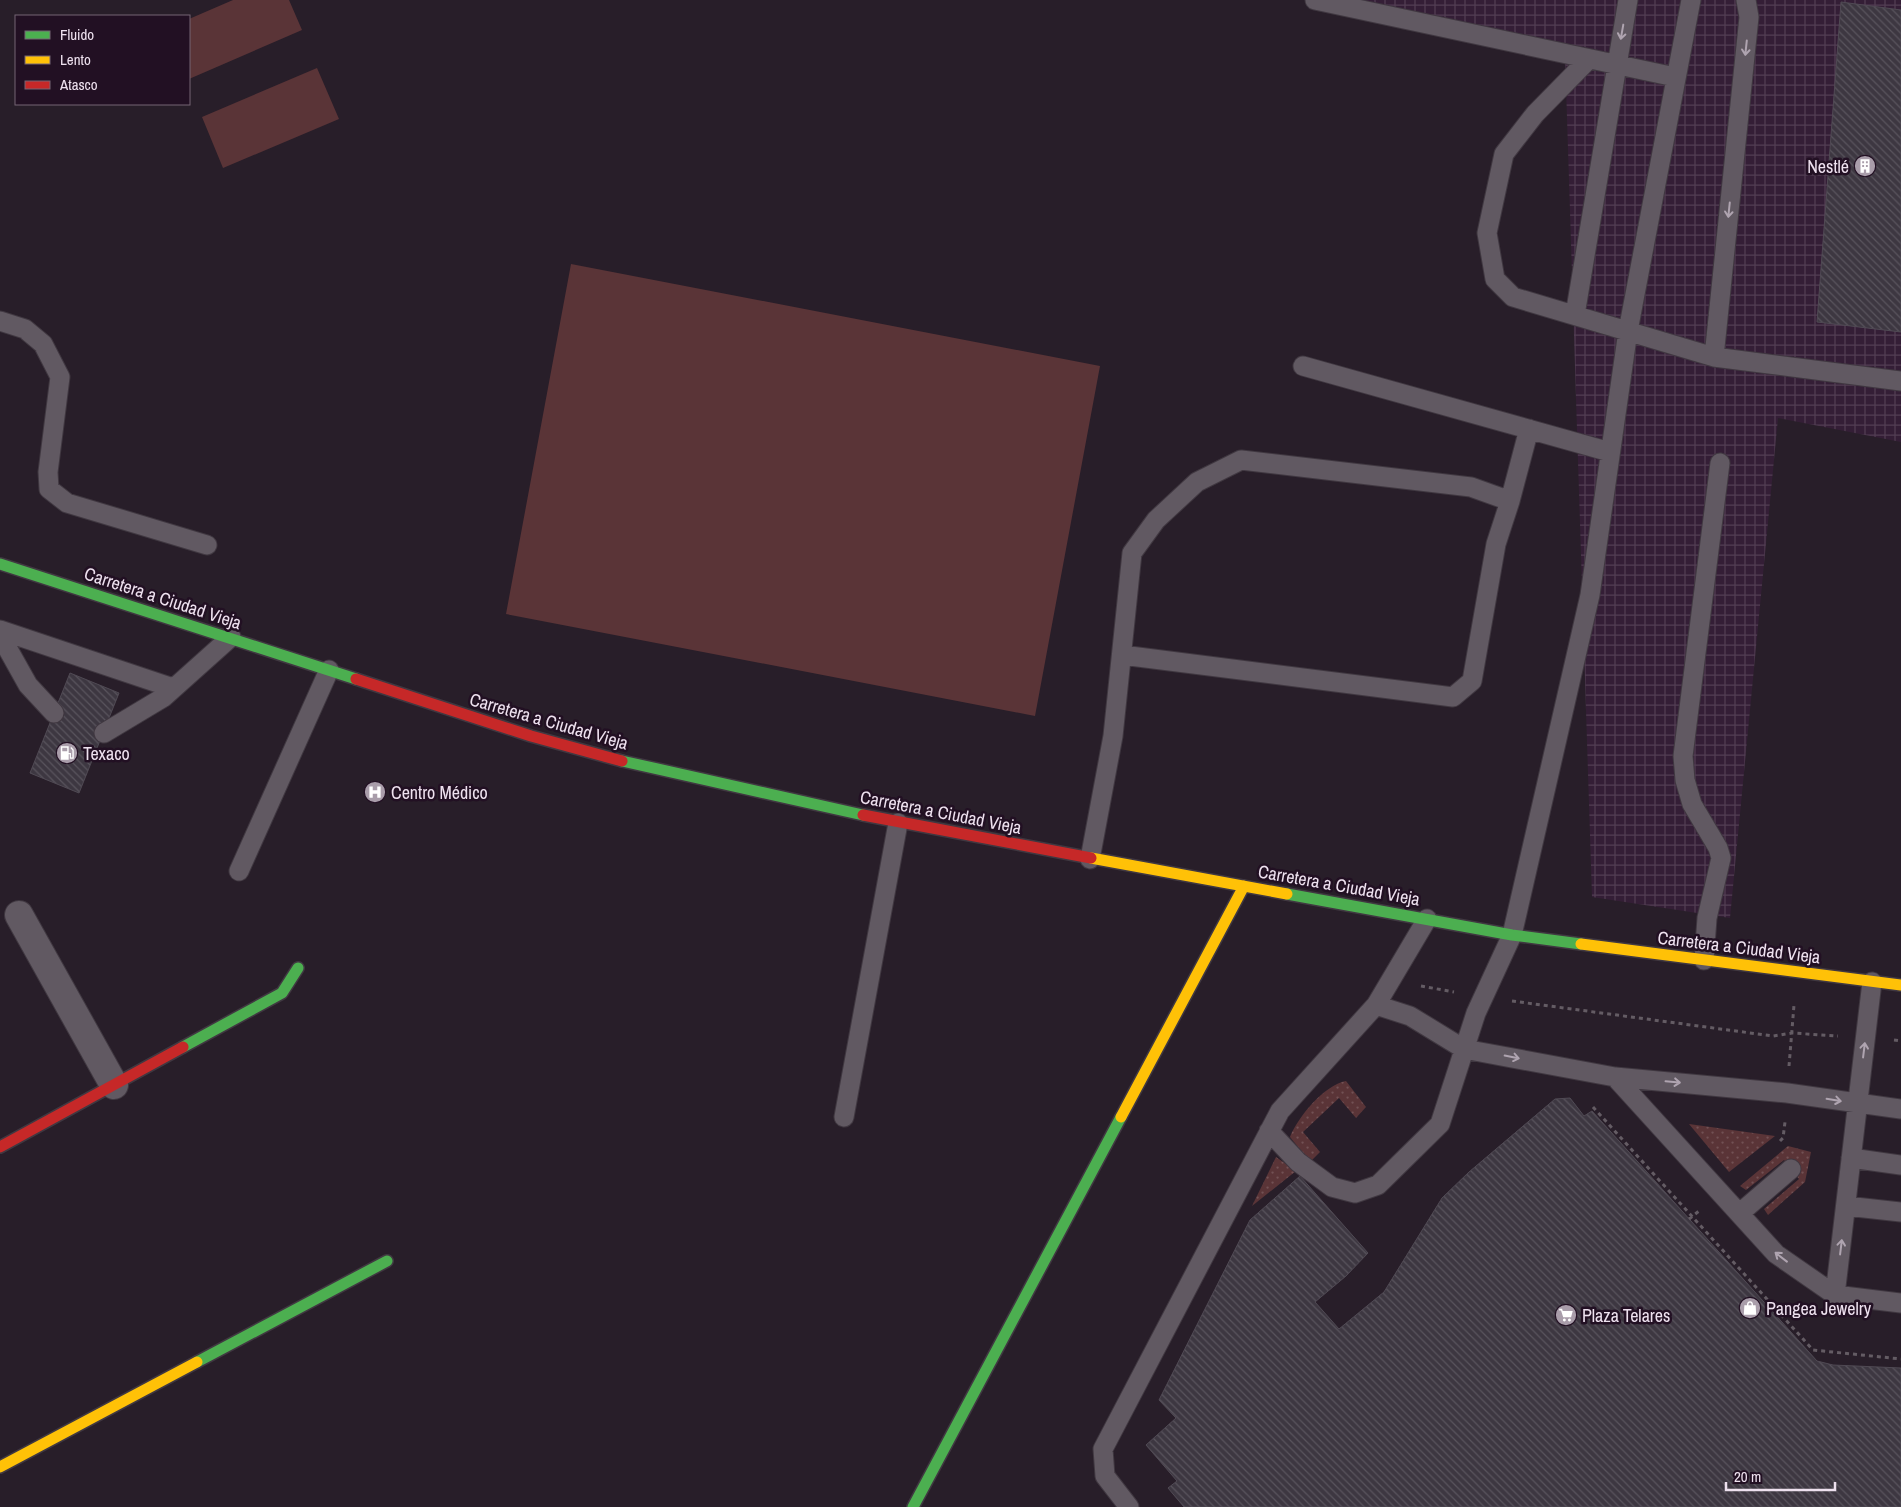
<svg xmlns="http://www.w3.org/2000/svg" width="1901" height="1507" font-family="'Archivo Narrow',sans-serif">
<defs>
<pattern id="industrial-grid" width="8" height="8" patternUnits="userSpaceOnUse" patternTransform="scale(1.25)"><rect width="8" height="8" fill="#341e36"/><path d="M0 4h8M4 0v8" fill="none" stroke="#523e53"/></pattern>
<pattern id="grass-dots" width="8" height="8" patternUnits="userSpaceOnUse" patternTransform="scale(1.25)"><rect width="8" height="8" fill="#5a3437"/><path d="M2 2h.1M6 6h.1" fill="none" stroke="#725154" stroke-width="1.8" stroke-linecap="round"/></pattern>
<pattern id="building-back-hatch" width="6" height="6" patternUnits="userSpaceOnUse" patternTransform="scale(1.25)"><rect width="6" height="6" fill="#3d3741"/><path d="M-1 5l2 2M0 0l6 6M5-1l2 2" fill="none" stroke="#59545d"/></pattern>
</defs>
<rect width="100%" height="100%" fill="#281e29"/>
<path fill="url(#industrial-grid)" d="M1315,0H1901V442L1778,418L1730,918L1592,897L1565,55Z"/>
<path fill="url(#grass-dots)" d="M1346,1081L1366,1107L1356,1118L1339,1098L1303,1132L1320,1152L1310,1162L1290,1137C1298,1117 1324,1085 1346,1081Z
M1689,1124L1775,1136L1729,1172Z
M1788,1146L1811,1152L1805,1182L1768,1215L1764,1209L1799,1179L1784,1160L1746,1190L1740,1186Z
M1276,1157L1296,1171L1252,1206Z"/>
<path fill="#5a3437" d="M233,0H289L302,30L189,79V19Z
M317,68L339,119L223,168L202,117Z
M571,264L1100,366L1035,716L506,614Z"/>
<path fill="url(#building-back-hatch)" stroke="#504a54" d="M1841,2L1901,10V332L1817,322Z
M70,673L119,693L79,793L30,773Z
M1570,1098L1584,1116L1592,1111L1817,1361L1833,1365L1901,1368V1507H1184L1168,1488L1177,1481L1146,1445L1176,1418L1159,1400L1250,1220L1300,1176L1368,1253L1346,1276L1315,1302L1339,1329L1384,1292L1442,1198L1469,1172L1555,1099Z"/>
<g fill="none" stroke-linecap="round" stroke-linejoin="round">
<g stroke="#403841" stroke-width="21">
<path id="lane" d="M1315,0L1675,77
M1589,59L1535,114L1504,154L1487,233L1495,279L1513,297L1714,357L1901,381
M1575,315L1628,0
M0,321L25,329L43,344L60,377L48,472L49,489L67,503L207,545
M1714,357L1749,17L1746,0
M1303,366L1610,452
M1510,501L1529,429
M0,630L173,688
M0,635L28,685L54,713
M104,733L164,697L231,637
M1090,859L1113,736L1132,553L1156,520L1197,482L1241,460L1471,487L1510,501L1496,544L1472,681L1453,697L1122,655
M239,871L329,670
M1704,960L1707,918L1721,858L1718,848L1692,804L1685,780L1683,756L1720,463
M1376,1005L1410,1016L1464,1049L1615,1077L1787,1093L1901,1109
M1615,1077L1776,1254L1835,1295L1901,1303
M844,1117L898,823
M1269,1131L1298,1162L1332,1187L1355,1193L1378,1185L1440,1124L1476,1013L1512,935L1590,595L1628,331L1691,0
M1851,1158L1901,1165
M1846,1206L1901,1212
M1740,1213L1791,1169
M1835,1295L1872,982
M1129,1507L1105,1476L1103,1449L1280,1111L1376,1005L1427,919"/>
</g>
<g stroke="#403841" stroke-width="30">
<path id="street" d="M19,915L114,1085"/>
</g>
<g stroke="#403841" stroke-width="14">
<path id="fast" d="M0,564L356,679
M622,761L863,815
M1287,894L1512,935L1581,944
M183,1047L282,993L298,968
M197,1362L387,1261
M913,1507L1121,1117"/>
</g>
<g stroke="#403841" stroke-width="14">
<path id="slow" d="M1091,858L1287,894
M1581,944L1901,985
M1121,1117L1244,886
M0,1467L197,1362"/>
</g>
<g stroke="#403841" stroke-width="14">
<path id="jam" d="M356,679L531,736L622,761
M863,815L1091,858
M0,1147L183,1047"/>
</g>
<path stroke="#645c64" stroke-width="3" stroke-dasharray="4 4" stroke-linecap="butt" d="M1421,986L1454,992
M1512,1001L1773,1036L1792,1033L1838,1036
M1894,1040L1901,1041
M1789,1066L1794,1005
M1593,1107L1813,1350L1901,1359
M1780,1141L1783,1138L1785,1122
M1689,1219L1699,1211"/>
<use href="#lane" stroke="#615962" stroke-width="19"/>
<use href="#street" stroke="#615962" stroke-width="28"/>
<use href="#fast" stroke="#4caf50" stroke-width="11"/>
<use href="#slow" stroke="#ffc107" stroke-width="11"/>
<use href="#jam" stroke="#c62828" stroke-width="11"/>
</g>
<defs><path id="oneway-shaft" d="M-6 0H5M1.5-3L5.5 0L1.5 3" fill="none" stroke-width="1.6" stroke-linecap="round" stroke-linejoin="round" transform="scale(1.25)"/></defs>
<g stroke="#afa4b0">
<use href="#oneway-shaft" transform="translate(1622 32) rotate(100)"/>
<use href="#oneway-shaft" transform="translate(1746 48) rotate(96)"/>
<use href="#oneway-shaft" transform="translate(1729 210) rotate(96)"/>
<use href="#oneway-shaft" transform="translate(1864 1050) rotate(-83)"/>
<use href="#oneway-shaft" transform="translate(1512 1057) rotate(11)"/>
<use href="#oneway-shaft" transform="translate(1673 1082) rotate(5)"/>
<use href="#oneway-shaft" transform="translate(1834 1100) rotate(9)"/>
<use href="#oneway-shaft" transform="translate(1841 1247) rotate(-83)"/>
<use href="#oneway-shaft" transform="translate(1781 1257) rotate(-142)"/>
</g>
<defs>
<g id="building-disc" transform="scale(1.125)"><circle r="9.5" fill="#a99daa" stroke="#221023"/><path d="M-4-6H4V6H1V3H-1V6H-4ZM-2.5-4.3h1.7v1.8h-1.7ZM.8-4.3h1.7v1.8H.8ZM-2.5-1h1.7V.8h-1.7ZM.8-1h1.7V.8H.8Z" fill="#fff"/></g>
<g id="fuel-disc" transform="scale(1.125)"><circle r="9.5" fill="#a99daa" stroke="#221023"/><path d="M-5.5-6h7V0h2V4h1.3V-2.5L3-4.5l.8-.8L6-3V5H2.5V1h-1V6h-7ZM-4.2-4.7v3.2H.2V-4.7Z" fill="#fff"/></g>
<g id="hospital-disc" transform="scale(1.125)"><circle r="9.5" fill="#a99daa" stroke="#221023"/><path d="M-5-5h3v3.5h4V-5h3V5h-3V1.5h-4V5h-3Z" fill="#fff"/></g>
<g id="shop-disc" transform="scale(1.125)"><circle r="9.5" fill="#a99daa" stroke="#221023"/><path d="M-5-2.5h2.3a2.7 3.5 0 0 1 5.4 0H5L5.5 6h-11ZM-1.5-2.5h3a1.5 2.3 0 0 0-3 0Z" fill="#fff"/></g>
<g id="supermarket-disc" transform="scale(1.125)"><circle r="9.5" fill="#a99daa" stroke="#221023"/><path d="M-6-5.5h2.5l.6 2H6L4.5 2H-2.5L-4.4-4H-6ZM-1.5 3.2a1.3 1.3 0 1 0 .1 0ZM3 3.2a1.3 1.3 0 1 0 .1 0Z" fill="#fff"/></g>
</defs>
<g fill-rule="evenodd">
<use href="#building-disc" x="1865" y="166"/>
<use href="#fuel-disc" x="67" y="753"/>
<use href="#hospital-disc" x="375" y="792"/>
<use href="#shop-disc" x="1750" y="1308"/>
<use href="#supermarket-disc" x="1566" y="1315"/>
</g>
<g text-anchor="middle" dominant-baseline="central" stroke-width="5" stroke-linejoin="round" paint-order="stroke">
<g font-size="18" fill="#eee1ef" stroke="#221023" text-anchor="start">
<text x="1849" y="166" text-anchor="end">Nestlé</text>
<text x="83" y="753">Texaco</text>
<text x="391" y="792">Centro Médico</text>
<text x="1766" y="1308">Pangea Jewelry</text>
<text x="1582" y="1315">Plaza Telares</text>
</g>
<g font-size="18" fill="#eee1ef" stroke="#221023">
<text transform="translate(163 598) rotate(18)">Carretera a Ciudad Vieja</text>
<text transform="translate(549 721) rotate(16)">Carretera a Ciudad Vieja</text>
<text transform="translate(941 812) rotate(11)">Carretera a Ciudad Vieja</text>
<text transform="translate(1339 885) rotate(10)">Carretera a Ciudad Vieja</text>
<text transform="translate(1739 947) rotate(7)">Carretera a Ciudad Vieja</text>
</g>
</g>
<rect x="15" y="15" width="175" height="90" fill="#221023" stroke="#746475"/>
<rect x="25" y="31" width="25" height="8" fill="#4caf50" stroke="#746475"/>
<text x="60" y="40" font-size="15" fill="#eee1ef">Fluido</text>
<rect x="25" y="56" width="25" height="8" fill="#ffc107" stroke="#746475"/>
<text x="60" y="65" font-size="15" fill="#eee1ef">Lento</text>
<rect x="25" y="81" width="25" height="8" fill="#c62828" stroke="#746475"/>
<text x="60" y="90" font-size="15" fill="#eee1ef">Atasco</text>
<path d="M1726 1482v8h109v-8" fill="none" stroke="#eee1ef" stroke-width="2.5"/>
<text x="1734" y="1482" font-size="15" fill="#eee1ef" stroke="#221023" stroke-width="4" paint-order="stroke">20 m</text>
</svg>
